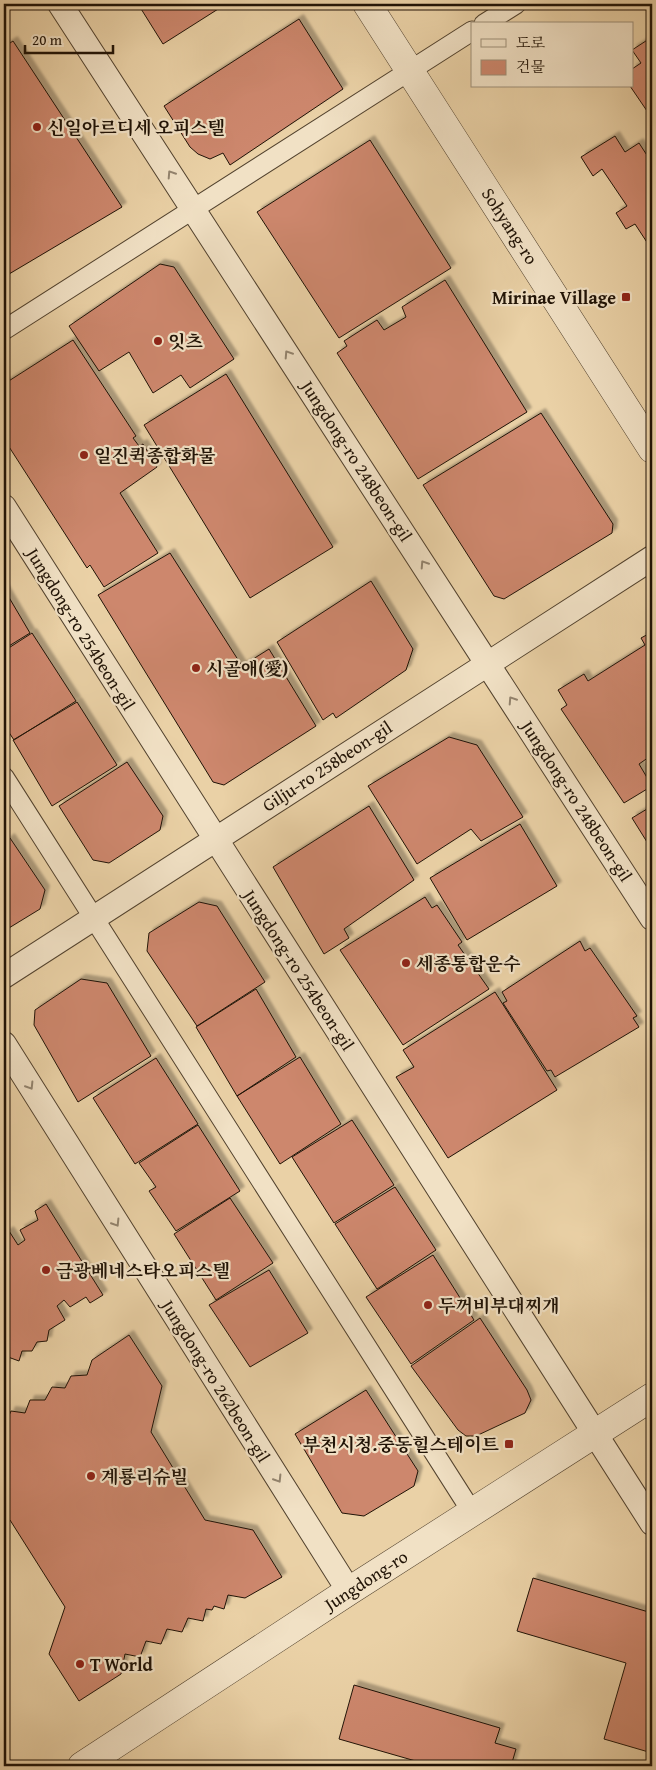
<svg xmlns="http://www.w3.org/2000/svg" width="656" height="1770" font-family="'Gentium Book Plus','Noto Serif KR',serif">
<defs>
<filter id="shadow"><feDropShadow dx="4.5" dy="-4.5" stdDeviation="1" flood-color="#0004"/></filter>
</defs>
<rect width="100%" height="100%" fill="#ead1a6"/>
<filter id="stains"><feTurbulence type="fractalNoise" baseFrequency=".004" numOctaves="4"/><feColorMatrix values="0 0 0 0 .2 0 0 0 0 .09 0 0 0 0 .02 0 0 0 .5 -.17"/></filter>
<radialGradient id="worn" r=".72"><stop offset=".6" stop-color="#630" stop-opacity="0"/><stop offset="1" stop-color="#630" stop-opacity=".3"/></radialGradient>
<path fill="#cd876d" stroke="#201306" filter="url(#shadow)" d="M138,4H226L163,44Z
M299,19L343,89L230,165L223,153L210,159L198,154L190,147L164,106Z
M652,37V108L647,111L630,86H632V69L641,63L632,50Z
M13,41L122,207L4,277V47Z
M615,136L625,152L639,143L652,163V250L635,224L626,229L616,213L627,206L602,169L593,176L581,157Z
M370,140L451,268L339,338L257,212Z
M160,264L174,267L234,359L190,388L181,375L153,393L129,352L99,371L69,326Z
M445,280L527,412L418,479L337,353L347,346L344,341L377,320L384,330L406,317L402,307Z
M73,340L136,436L133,438L139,446L143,444L157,467L120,493L158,553L104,587L90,565L87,568L4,439V384Z
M226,374L333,547L250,598L144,425Z
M541,413L613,524L612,533L504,599L494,596L423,485Z
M170,553L242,666L269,649L316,726L224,785L213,782L98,595Z
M371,581L413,649L406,670L336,718L333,713L323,720L277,642Z
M4,589L30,633L4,649Z
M652,632V755L639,764L652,786L624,803L561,709L567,705L558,690L584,674L588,681L645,645L641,638Z
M32,633L76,701L14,740L4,725V651Z
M77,702L117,765L52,806L13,740Z
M449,737L477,745L523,817L481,841L471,829L417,864L368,786Z
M127,762L163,816L160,830L109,863L93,860L59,806Z
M369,806L414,880L344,929L349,938L324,954L273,867Z
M652,806V850L632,818Z
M520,824L557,886L467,940L430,878Z
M10,838L45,890L40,909L4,931V843Z
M425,897L432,908L437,905L462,942L458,945L489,989L403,1045L340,950Z
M199,902L217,906L265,982L197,1026L147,951L149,933Z
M580,941L585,951L590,948L637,1016L633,1018L639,1027L555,1077L551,1070L547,1071L503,1003L507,1001L502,992Z
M81,979L107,983L151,1056L78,1102L34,1025L35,1010Z
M256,989L296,1057L237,1096L196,1027Z
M495,992L557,1090L448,1158L396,1077L414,1067L403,1050Z
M300,1057L341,1124L280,1164L237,1096Z
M156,1058L198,1124L135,1164L93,1098Z
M352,1120L394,1185L334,1223L292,1157Z
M198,1125L240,1191L176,1231L149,1191L156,1187L139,1163Z
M395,1187L436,1250L377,1289L335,1224Z
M230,1198L273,1263L216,1300L174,1234Z
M46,1204L103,1295L90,1303L86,1297L70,1307L64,1300L57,1306L65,1320L49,1330L47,1341L37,1342L32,1351H22L19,1361L8,1357L4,1368V1235L9,1231L18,1245L25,1240L20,1230L38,1220L35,1211Z
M433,1255L474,1320L411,1364L366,1297Z
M269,1270L308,1333L250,1367L209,1305Z
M480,1318L527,1390L531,1400L525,1413L476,1436H466L458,1430L411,1366Z
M129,1335L162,1386L151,1432L205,1520L253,1530L282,1577L245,1598L228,1595L224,1609L214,1606L212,1610L206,1609L203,1621L188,1618L182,1632L167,1629L161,1644L146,1641L140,1657L125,1654L121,1674L79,1701L49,1654L65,1607L10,1520L4,1519V1427L11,1411L25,1413L30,1400H45L52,1387L65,1388L71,1376L87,1375L92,1360Z
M366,1390L418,1471L414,1486L364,1516L342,1513L295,1434Z
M533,1578L652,1613V1753L604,1739L626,1663L517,1631Z
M354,1685L500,1728L495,1743L516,1749L511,1766H433L339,1739Z"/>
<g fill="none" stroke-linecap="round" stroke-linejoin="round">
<g stroke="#52422e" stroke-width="21">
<path id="pedestrian" d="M484,24L516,4
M4,330L472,31
M4,777L472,1512"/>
</g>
<g stroke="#52422e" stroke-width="26">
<path id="minor" d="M60,4L652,918
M4,507L652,1523
M4,976L652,558
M4,1044L349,1591"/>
</g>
<g stroke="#52422e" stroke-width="29">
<path id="tertiary" d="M367,4L652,449
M82,1766L349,1591L652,1397"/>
</g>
<use href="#pedestrian" stroke="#f1e1c5" stroke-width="19"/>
<use href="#minor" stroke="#f1e1c5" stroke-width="24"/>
<use href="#tertiary" stroke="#f1e1c5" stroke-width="28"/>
</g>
<defs><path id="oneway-chevron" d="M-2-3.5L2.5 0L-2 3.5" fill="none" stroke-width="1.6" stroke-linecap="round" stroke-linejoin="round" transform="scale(1.25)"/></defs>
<g stroke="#93846f">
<use href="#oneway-chevron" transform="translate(171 174) rotate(-123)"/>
<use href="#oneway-chevron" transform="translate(288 354) rotate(-123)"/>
<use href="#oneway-chevron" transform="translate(424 564) rotate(-123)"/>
<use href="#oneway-chevron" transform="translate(512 700) rotate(-123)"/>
<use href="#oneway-chevron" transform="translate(30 1086) rotate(58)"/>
<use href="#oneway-chevron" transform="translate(116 1223) rotate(58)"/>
<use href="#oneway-chevron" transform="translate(278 1479) rotate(58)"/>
</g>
<g fill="#8f2418" stroke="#f1e1c5" stroke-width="2">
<circle cx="37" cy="127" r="5"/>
<rect x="621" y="292" width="10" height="10" rx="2.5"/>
<circle cx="158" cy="341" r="5"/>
<circle cx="84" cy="455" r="5"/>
<circle cx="196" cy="668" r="5"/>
<circle cx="406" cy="963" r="5"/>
<circle cx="46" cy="1270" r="5"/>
<circle cx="428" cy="1305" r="5"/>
<rect x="504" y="1439" width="10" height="10" rx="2.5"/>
<circle cx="91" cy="1476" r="5"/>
<circle cx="80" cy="1664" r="5"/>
</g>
<g text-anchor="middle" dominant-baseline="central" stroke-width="4.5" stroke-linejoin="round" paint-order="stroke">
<g font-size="18" font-weight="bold" fill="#201306" stroke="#f1e1c5" text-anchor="start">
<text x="47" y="127">신일아르디세 오피스텔</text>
<text x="616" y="297" text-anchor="end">Mirinae Village</text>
<text x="168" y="341">잇츠</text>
<text x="94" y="455">일진퀵종합화물</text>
<text x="206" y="668">시골애(愛)</text>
<text x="416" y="963">세종통합운수</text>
<text x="56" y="1270">금광베네스타오피스텔</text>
<text x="438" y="1305">두꺼비부대찌개</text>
<text x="499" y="1444" text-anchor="end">부천시청.중동힐스테이트</text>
<text x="101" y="1476">계룡리슈빌</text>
<text x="90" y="1664">T World</text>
</g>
<g font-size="18" fill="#201306" stroke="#f1e1c5">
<text transform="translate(510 226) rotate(57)">Sohyang-ro</text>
<text transform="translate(357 461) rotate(57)">Jungdong-ro 248beon-gil</text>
<text transform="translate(81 629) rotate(58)">Jungdong-ro 254beon-gil</text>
<text transform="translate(327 766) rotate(-33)">Gilju-ro 258beon-gil</text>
<text transform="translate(577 801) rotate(57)">Jungdong-ro 248beon-gil</text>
<text transform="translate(299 970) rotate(57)">Jungdong-ro 254beon-gil</text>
<text transform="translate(216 1381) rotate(58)">Jungdong-ro 262beon-gil</text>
<text transform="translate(366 1580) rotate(-33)">Jungdong-ro</text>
</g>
</g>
<rect width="656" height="1770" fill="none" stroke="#ead1a6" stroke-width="20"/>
<rect x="5" y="5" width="646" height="1760" fill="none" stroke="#201306" stroke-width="2.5"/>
<rect x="10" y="10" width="636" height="1750" fill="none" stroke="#201306"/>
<rect x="471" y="22" width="162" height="65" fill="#f1e1c5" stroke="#9d8f79"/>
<rect x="481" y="39" width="25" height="8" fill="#f1e1c5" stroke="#9d8f79"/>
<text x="516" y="48" font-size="15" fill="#201306">도로</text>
<rect x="481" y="60" width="25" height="15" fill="#cd876d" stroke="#9d8f79"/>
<text x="516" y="72" font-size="15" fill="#201306">건물</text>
<path d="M25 45v8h88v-8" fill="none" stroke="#201306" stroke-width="2.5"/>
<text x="32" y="45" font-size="15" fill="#201306" stroke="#f1e1c5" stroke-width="4" paint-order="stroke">20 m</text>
<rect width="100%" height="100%" filter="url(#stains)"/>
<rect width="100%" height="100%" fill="url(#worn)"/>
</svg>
